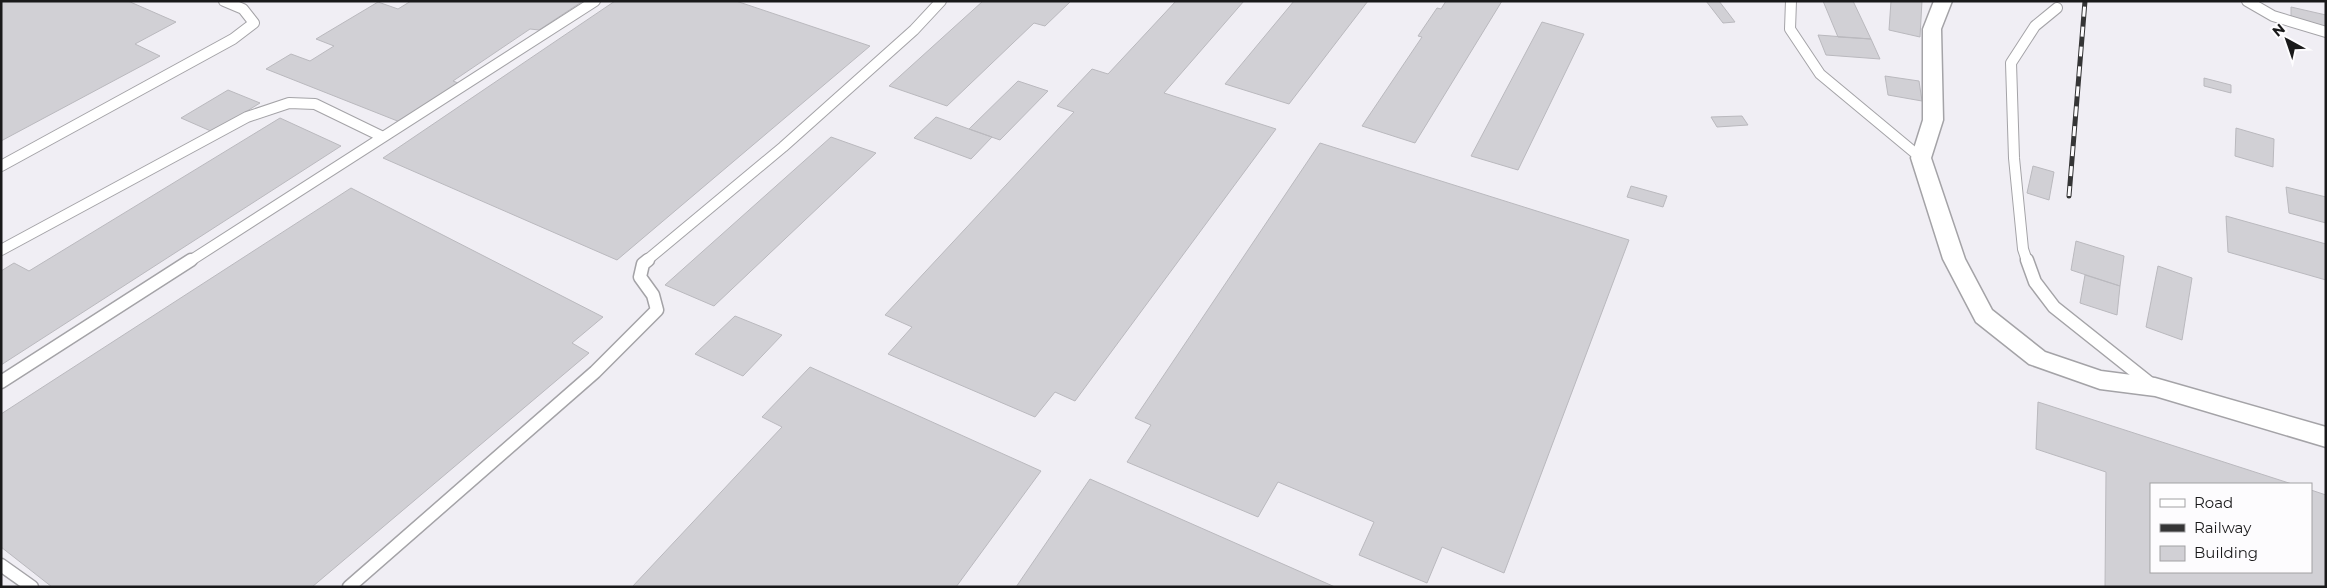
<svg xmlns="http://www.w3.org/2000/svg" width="2327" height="588" font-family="Montserrat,sans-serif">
<rect width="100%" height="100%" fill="#f0eef4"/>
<path fill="#d1d0d5" stroke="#bab9be" d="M1,1H128L176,22L135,44L160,56L1,141Z
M411,1H583L539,30L530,29L453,81L458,83L400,122L266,69L291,54L310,61L334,46L316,39L378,2L398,9Z
M615,1H736L870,46L617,260L383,158Z
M983,1H1071L1045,26L1034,23L947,106L889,86Z
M1176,1H1244L1164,93L1276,129L1075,401L1055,392L1035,417L888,354L912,327L885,315L1074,112L1057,106L1092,69L1108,74Z
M1294,1H1368L1289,104L1225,84Z
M1446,1H1502L1415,143L1362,126L1422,37L1418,36L1437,8L1441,9Z
M1706,1H1719L1735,22L1723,23Z
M1823,1H1853L1871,39L1838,37Z
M1891,1H1922L1920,37L1889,30Z
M2291,7L2326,15V27L2291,18Z
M1542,22L1584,34L1518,170L1471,156Z
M1818,35L1871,39L1880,59L1826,55Z
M1885,76L1919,81L1922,101L1888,95Z
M2204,78L2231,85V93L2204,86Z
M1018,81L1048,91L1000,140L969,129Z
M228,90L260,103L213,132L181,118Z
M1742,116L1748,125L1717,127L1711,117Z
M936,117L969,129L992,137L971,159L914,138Z
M280,118L341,146L1,365V271L14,263L29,271Z
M2236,128L2274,139L2273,167L2235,156Z
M831,137L876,153L714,306L665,285Z
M1320,143L1629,240L1504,573L1442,547L1427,583L1359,555L1374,522L1278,482L1258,517L1127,462L1151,425L1135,418Z
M2033,166L2054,172L2049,200L2027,193Z
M1631,186L1667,196L1663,207L1627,197Z
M2286,187L2326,197V223L2289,213Z
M351,188L603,317L572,343L589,353L312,587H52L1,547V414Z
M2226,216L2326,244V280L2228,252Z
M2076,241L2124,256L2120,286L2071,270Z
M2158,266L2192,278L2182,340L2146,327Z
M2085,275L2120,286L2117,315L2080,303Z
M735,316L782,335L743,376L695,354Z
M810,367L1041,471L956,587H632L782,427L762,417Z
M2038,402L2292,484H2151V572H2311V490L2326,495V587H2105L2106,472L2036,449Z
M1090,479L1335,587H1016Z"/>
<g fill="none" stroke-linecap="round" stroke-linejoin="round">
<g stroke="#a4a3a7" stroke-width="12">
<path id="lane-far1" d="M1791,1L1790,29L1820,74L1921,158
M2247,1L2273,16L2326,32
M1,166L233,39L254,23L243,9L224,1
M1,250L247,117L289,103L315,104L383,137
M190,261L595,1
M646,261L783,147L914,30L941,1
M2027,261L2023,249L2014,158L2011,63L2035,26L2057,8"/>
</g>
<g stroke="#a4a3a7" stroke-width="15">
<path id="lane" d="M2027,260L2035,282L2054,307L2152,385
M1,382L191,260
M1,565L32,587
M349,587L595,372L657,310L653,295L640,277L643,264L648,260"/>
</g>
<g stroke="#a4a3a7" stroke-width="3">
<path id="street" d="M1934,1H1952L1941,29L1943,120L1931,158L1965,259L1992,310L2045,352L2101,371L2155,378L2326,427V447L2155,396L2100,389L2029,364L1976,322L1943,259L1911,158L1923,120V29Z"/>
</g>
<use href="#lane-far1" stroke="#fff" stroke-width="10"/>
<use href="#lane" stroke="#fff" stroke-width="12"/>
<use href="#street" fill="#fff" fill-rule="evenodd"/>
<g stroke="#353536" stroke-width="5">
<path id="rail" d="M2069,196L2085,1"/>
</g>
<use href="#rail" stroke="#fdfcfe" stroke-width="3" stroke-dasharray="10" stroke-linecap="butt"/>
</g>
<rect width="2327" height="588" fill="none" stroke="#19191a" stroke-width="5"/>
<rect x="2150" y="483" width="162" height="90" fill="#fdfcfe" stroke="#a2a1a3"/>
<rect x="2160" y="499" width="25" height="8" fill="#ffffff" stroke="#a2a1a3"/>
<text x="2194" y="508" font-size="15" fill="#19191a">Road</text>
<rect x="2160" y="524" width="25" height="8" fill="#353536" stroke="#a2a1a3"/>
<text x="2194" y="533" font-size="15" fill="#19191a">Railway</text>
<rect x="2160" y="546" width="25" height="15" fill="#d1d0d5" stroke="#a2a1a3"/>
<text x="2194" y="558" font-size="15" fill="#19191a">Building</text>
<g transform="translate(2287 40) rotate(320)" stroke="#fdfcfe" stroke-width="4" paint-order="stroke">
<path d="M0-4L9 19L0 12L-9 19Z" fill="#19191a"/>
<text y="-8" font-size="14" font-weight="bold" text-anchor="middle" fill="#19191a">N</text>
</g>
</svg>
